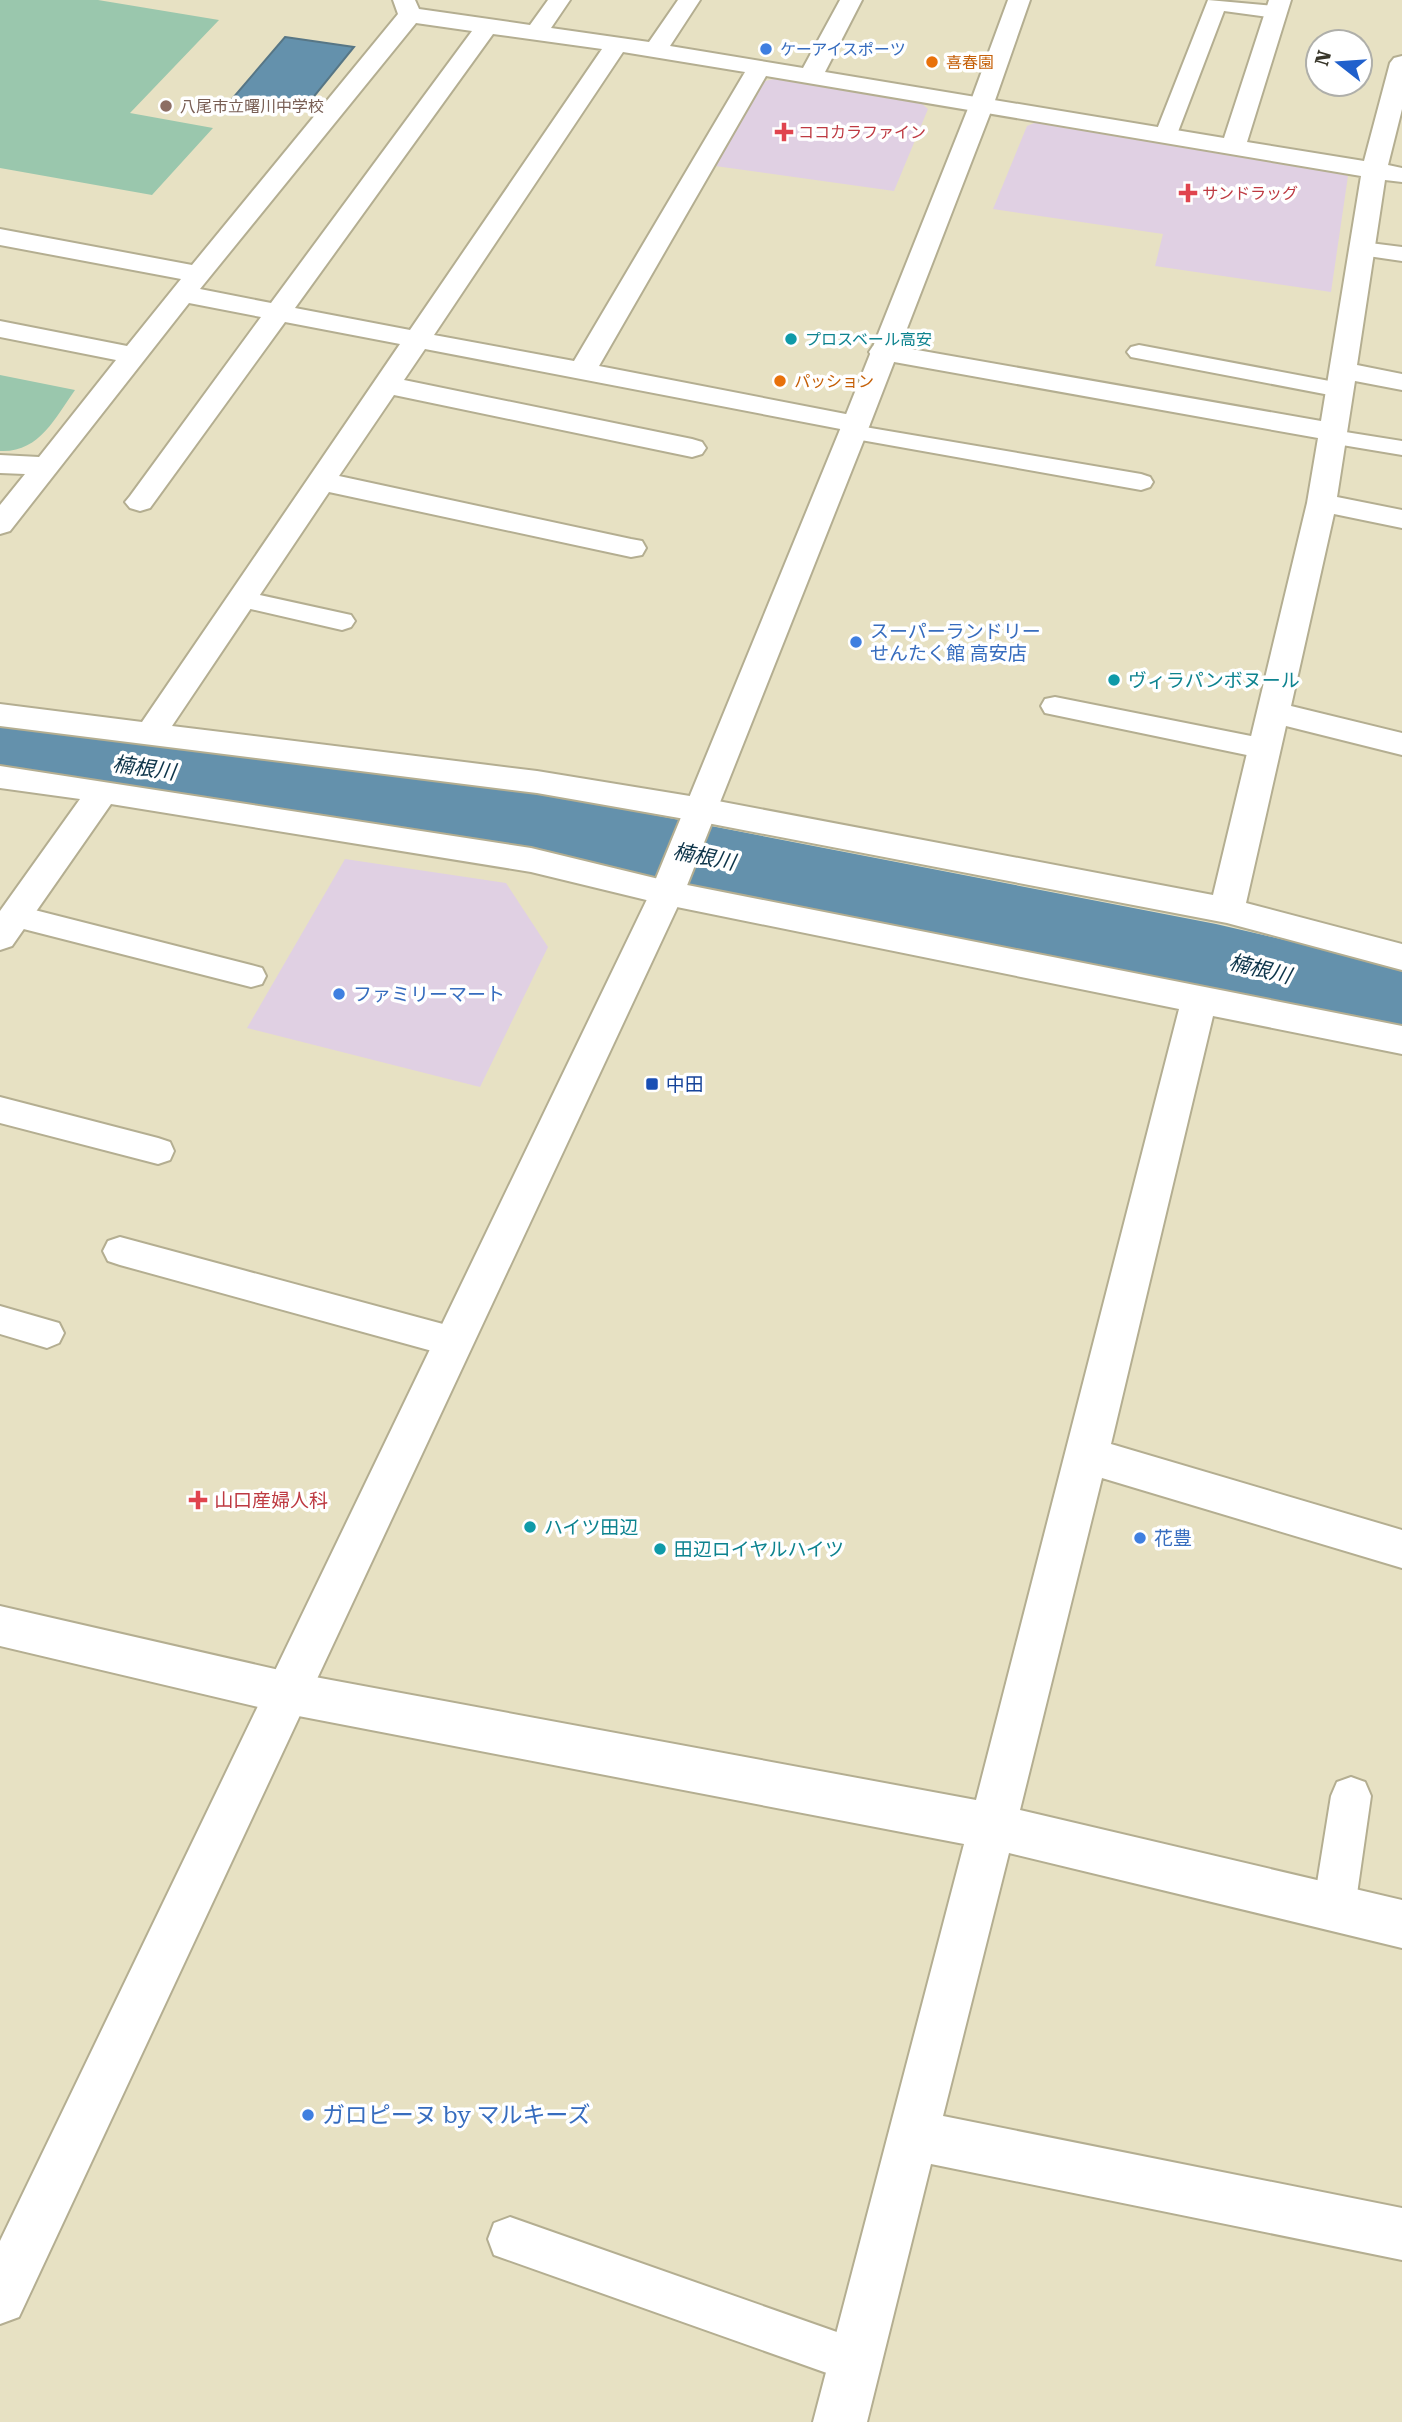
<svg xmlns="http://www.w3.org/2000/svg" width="1402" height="2422" font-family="'Roboto Serif','Noto Sans JP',serif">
<rect width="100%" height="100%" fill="#e7e1c3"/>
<path fill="#e0d0e3" d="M778,78L920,102L928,109L894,191L715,166L765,81Z
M1039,121L1338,170L1348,176L1331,292L1155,266L1163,234L993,209L1027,126Z
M345,859L506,883L548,947L480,1087L247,1028Z"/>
<path fill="#9ac7ad" d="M0,0H98L219,20L130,113L213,128L152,195L0,168Z
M0,375L75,390C55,418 39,453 0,451Z"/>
<path fill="#6491ac" stroke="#577685" stroke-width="2" d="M285,37L354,47L303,110L232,99Z"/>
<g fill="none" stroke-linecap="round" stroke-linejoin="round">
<path fill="#6491ac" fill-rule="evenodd" d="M0,716L282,754L597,804L1216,924L1402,967V1041L1216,994L597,868L282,816L0,776Z"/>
<g stroke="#b4ae91" stroke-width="4">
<path id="service" d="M1208,0L1276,6L1286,12L1276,18L1224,11L1176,137L1172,141H1158L1154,137Z
M1362,242L1402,247V261L1354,254L1351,249L1354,244Z
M1139,345L1340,383L1348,385L1352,390L1348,395L1340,397L1131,357L1127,352L1131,347Z
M853,425L1141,474L1150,477L1153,482L1150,487L1141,490L844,437L841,432L844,427Z
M1333,430L1402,441V455L1324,442L1321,437L1324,432Z
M242,591L351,615L355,621L351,627L342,630L233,605L229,599L233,593Z
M1055,697L1266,739L1276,742L1280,749L1276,756L1266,759L1045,713L1041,706L1045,699Z
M15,905L251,965L262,968L266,976L262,984L251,987L4,924L0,916L4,908Z
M0,1097L158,1138L170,1142L174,1151L170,1160L158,1164L0,1123Z
M120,1237L454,1327L466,1332L471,1342L466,1352L454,1357L120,1265L108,1261L103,1251L108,1241Z
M0,1306L59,1323L64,1333L59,1343L47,1348L0,1334Z
M1351,1777L1365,1782L1371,1796L1355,1908L1349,1923L1334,1929L1319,1923L1313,1908L1331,1796L1337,1782Z
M510,2217L871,2344L878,2360L871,2376L855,2383L494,2255L488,2239L494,2223Z"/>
</g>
<g stroke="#b4ae91" stroke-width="4">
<path id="minor" d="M393,0H415L419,9L530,25L548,0H570L551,28L649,42L678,0H700L670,46L803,68L840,0H862L825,72L1224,138L1269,0H1291L1247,142L1364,161L1390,63L1394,58L1402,56V109L1388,165L1402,168V182L1385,180L1357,365L1402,374V390L1355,381L1337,497L1402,510V528L1334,514L1291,706L1402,733V755L1286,726L1246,903L1402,944V970L1227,923L702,822L537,793L0,726V704L142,722L400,344L285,322L150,508L140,511L130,508L125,502L130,496L261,317L189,303L10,531L0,534V505L25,474L0,473V455L39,457L116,360L0,337V321L127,346L181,279L0,245V229L192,265L398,14ZM416,23L472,31L271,303L200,289ZM493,34L602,49L410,330L295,308ZM623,52L745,72L574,361L434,335ZM766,76L1361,176L1321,421L883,344L873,346L869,352L873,358L883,360L1318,438L1307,503L1213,895L702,798L537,771L172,726L329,492L631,557L642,555L646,548L642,541L631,539L339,476L394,395L692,457L702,454L706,448L702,442L692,439L404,380L425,349L856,432L866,430L870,424L866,418L856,416L599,366Z
M0,766L531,848L667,881L1402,1026V1054L1213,1016L1111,1444L1402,1530V1568L1102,1478L1020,1810L1402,1900V1948L1009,1853L943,2116L1402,2208V2260L931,2164L867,2422H813L964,1844L288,1714L0,1646V1606L288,1672L976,1800L1179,1009L667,905L531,872L111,804L12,946L0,950V911L80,799L0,788Z"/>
</g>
<g stroke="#b4ae91" stroke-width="4">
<path id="tertiary" d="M1008,0H1030L993,106L867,432L684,893L19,2317L0,2324V2241L650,893L839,432L969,106Z"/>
</g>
<use href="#service" fill="#fff" fill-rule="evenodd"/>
<use href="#minor" fill="#fff" fill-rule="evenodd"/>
<use href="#tertiary" fill="#fff" fill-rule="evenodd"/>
</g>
<g fill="#3f7fe0" stroke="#fff" stroke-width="2.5">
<circle cx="766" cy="49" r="7"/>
<circle cx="856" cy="642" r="7"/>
<circle cx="339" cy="994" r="7"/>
<circle cx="1140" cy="1538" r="7"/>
<circle cx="308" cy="2115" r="7"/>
</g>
<g fill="#e8710a" stroke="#fff" stroke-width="2.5">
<circle cx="932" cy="62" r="7"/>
<circle cx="780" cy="381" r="7"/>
</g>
<circle fill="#8d6e63" stroke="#fff" stroke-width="2.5" cx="166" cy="106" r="7"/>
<g fill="#e0444e" stroke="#fff" stroke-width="2.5">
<path d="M780.5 121.5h7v7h7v7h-7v7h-7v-7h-7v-7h7z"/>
<path d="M1184.5 182.5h7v7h7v7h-7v7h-7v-7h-7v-7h7z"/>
<path d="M194.5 1489.5h7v7h7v7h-7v7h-7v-7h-7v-7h7z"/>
</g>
<g fill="#0f9aa8" stroke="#fff" stroke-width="2.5">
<circle cx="791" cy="339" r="7"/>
<circle cx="1114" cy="680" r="7"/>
<circle cx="530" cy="1527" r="7"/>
<circle cx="660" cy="1549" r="7"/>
</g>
<rect fill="#1a4fb4" stroke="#fff" stroke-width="2.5" x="645" y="1077" width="14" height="14" rx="3.5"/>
<g text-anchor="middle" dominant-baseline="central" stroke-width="7" stroke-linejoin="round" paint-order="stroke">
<g font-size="16" fill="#366cbe" stroke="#fff" text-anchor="start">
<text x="780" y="49">ケーアイスポーツ</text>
</g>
<g font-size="16" fill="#c56008" stroke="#fff" text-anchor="start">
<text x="946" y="62">喜春園</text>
<text x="794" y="381">パッション</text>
</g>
<g font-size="16" fill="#785e54" stroke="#fff" text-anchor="start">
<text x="180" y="106">八尾市立曙川中学校</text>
</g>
<g font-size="16" fill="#be3a42" stroke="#fff" text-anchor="start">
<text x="798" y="132">ココカラファイン</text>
<text x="1202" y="193">サンドラッグ</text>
</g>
<g font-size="16" fill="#0d838f" stroke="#fff" text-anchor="start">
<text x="805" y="339">プロスベール高安</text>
</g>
<g font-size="19" fill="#366cbe" stroke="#fff" text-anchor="start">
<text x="870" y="631">スーパーランドリー<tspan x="870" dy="22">せんたく館 高安店</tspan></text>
<text x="353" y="994">ファミリーマート</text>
<text x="1154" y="1538">花豊</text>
</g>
<g font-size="19" fill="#0d838f" stroke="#fff" text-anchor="start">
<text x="1128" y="680">ヴィラパンボヌール</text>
<text x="544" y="1527">ハイツ田辺</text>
<text x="674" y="1549">田辺ロイヤルハイツ</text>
</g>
<g font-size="19" fill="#164399" stroke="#fff" text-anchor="start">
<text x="666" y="1084">中田</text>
</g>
<g font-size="19" fill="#be3a42" stroke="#fff" text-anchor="start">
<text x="214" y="1500">山口産婦人科</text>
</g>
<g font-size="21" font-style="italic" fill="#0e354a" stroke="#fff">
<text transform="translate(144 768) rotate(8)">楠根川</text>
<text transform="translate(704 857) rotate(11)">楠根川</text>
<text transform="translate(1260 969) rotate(14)">楠根川</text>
</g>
<g font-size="23" fill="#366cbe" stroke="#fff" text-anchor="start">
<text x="322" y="2115">ガロピーヌ by マルキーズ</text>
</g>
</g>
<g transform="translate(1339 63) rotate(287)"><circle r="33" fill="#ffffff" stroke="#afafaa" stroke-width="2"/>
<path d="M0-5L12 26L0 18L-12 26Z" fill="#2060cc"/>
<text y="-10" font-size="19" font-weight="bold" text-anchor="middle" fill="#38362a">N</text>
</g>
</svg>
